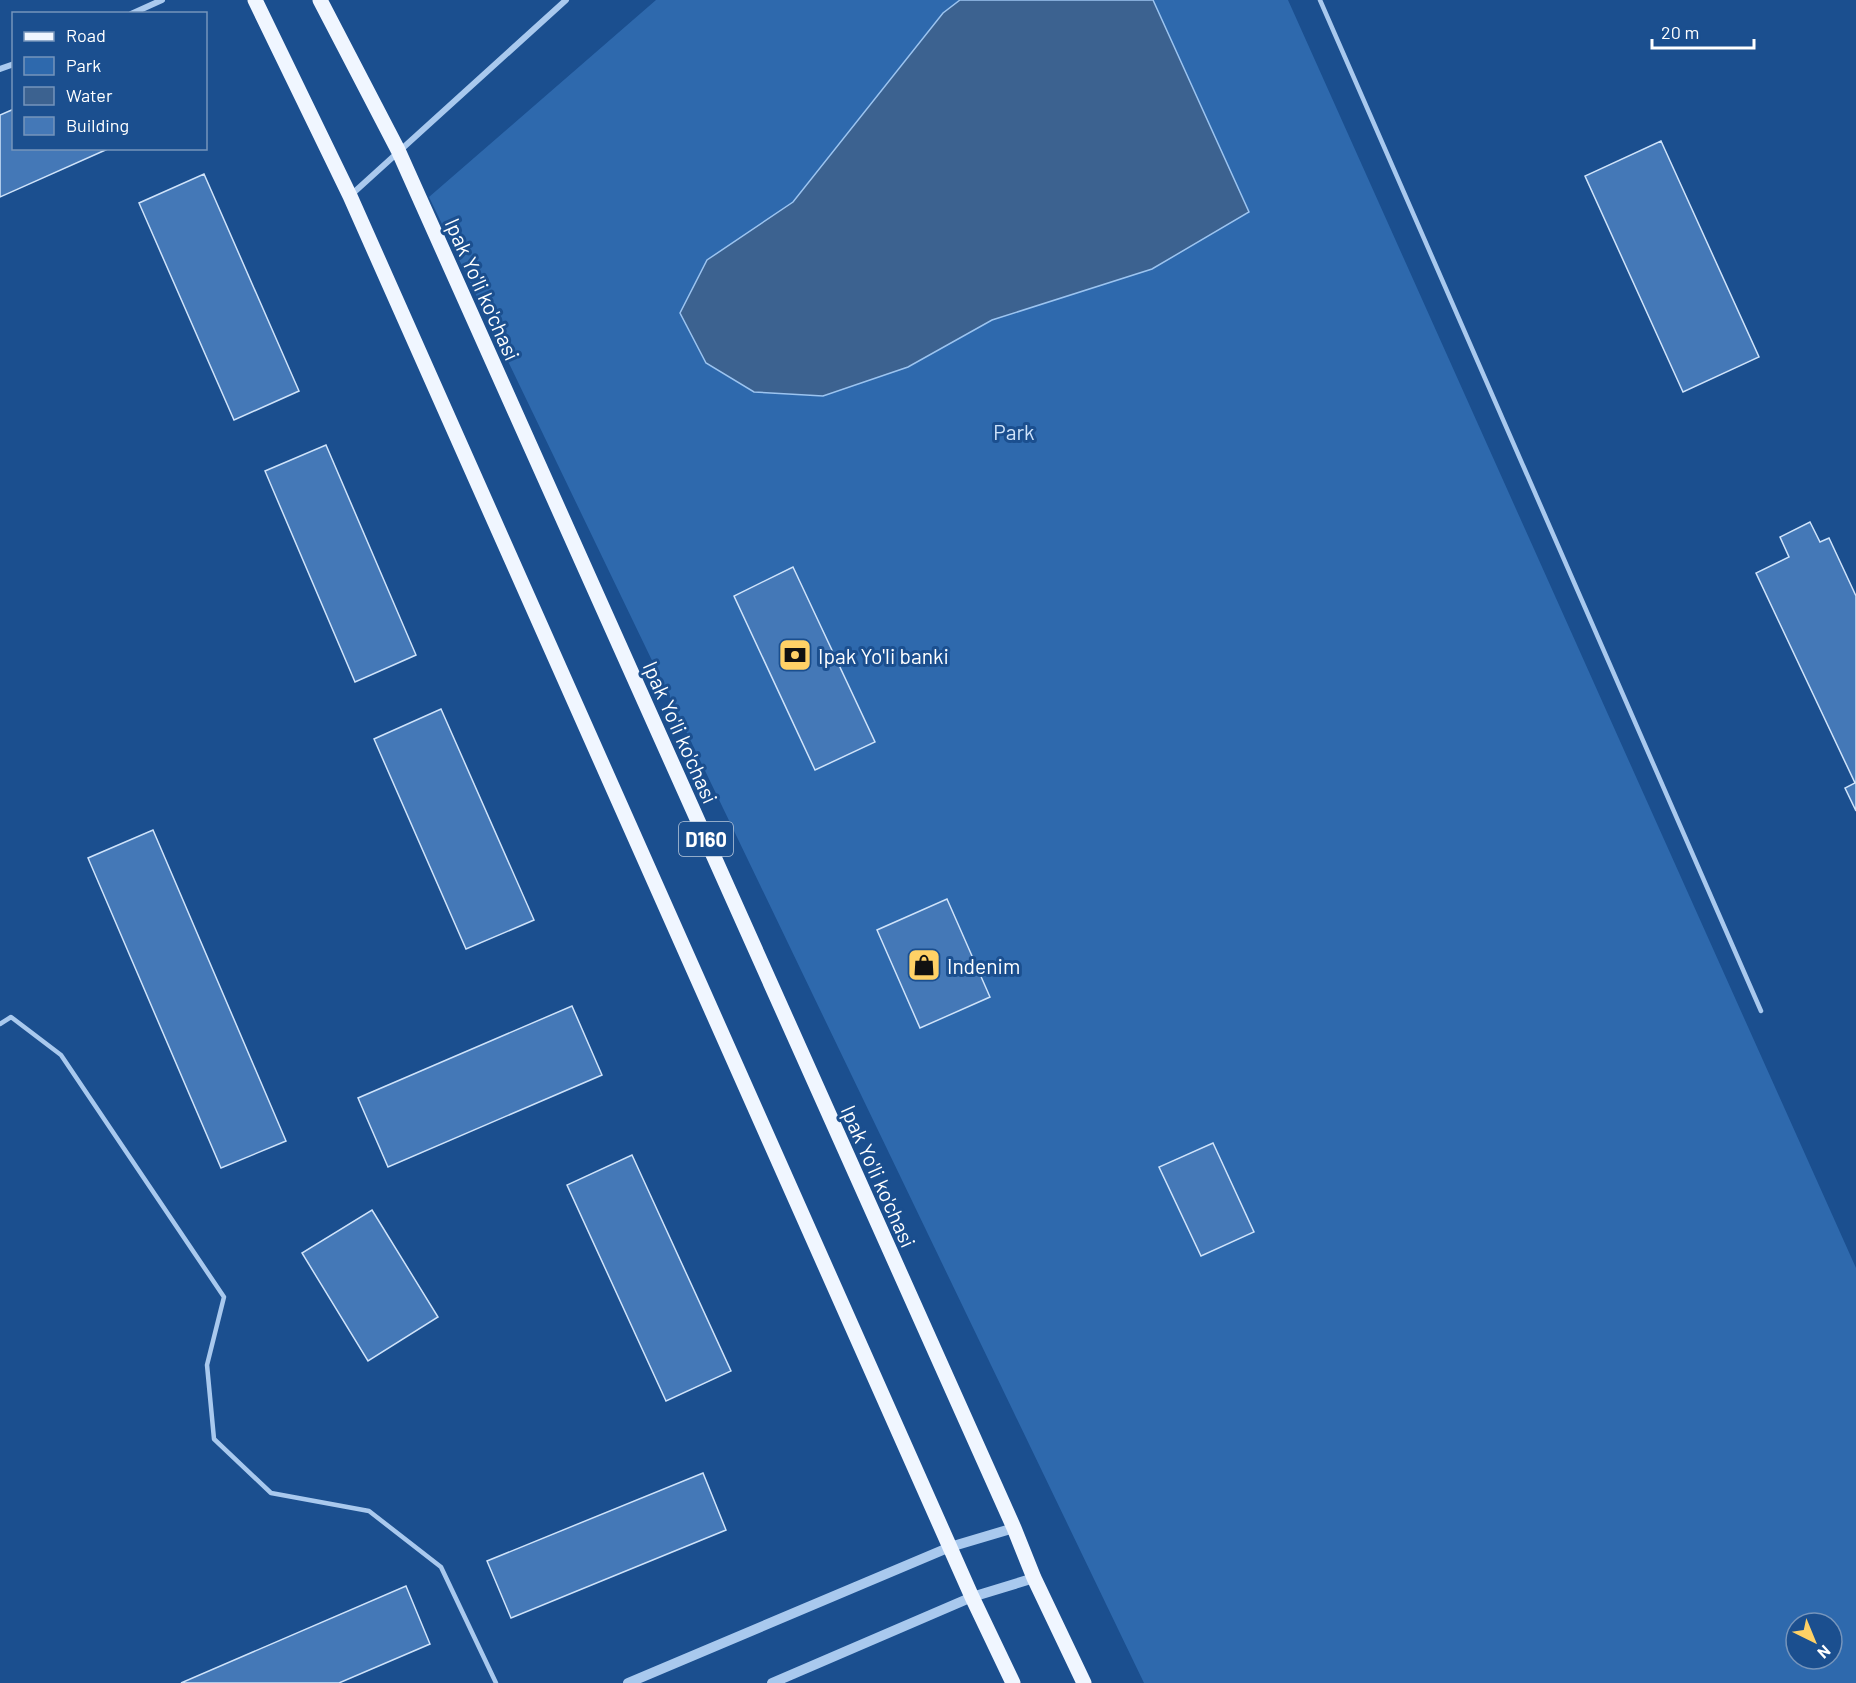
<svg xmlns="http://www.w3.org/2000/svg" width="1856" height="1683" font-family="Barlow,sans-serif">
<rect width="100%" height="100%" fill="#1b4f8f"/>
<path fill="#2e69ad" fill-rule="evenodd" d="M656,0H1288L1856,1268V1683H1144L429,197ZM1796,1623H1832V1659H1796Z"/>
<path fill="#3c6290" stroke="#9cc4f0" stroke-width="1.5" d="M960,0H1153L1249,212L1152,269L992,320L908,367L823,396L754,392L706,363L680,313L707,260L793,202L943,13Z"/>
<path fill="#4478b7" stroke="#cfe3fa" stroke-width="1.5" d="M14,109V148H110L0,197V115Z
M1661,141L1759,357L1683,392L1585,176Z
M204,174L299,391L234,420L139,203Z
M326,445L416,655L355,682L265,471Z
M1810,522L1820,542L1829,538L1856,596V811L1845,788L1855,783L1756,573L1789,557L1780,537Z
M793,567L875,742L815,770L734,596Z
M441,709L534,920L466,949L374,739Z
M153,830L286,1141L221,1168L88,858Z
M947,899L990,997L920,1028L877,930Z
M572,1006L602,1075L388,1167L358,1098Z
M1213,1143L1254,1232L1201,1256L1159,1167Z
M632,1155L731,1371L666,1401L567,1185Z
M372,1210L438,1317L368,1361L302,1253Z
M703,1473L726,1530L511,1618L487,1561Z
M406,1586L430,1644L339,1683H181Z"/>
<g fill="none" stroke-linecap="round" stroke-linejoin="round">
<path stroke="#a9c9ee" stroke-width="4.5" d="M1320,0L1761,1011
M0,1024L11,1017L61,1055L224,1297L207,1365L214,1439L271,1493L369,1511L441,1567L496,1683"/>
<path stroke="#a9c9ee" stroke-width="6" d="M131,14L162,0
M0,69L14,64
M351,195L566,0"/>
<path stroke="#a9c9ee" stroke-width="10" d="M628,1683L950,1547L1014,1528
M772,1683L972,1597L1034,1578"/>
<path stroke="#f0f6ff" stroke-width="15" d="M255,0L350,196L972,1597L1013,1683
M320,0L398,150L1014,1528L1034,1578L1084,1683"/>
</g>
<defs>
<g id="bank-square" transform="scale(1.725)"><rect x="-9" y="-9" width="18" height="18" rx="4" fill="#ffd166" stroke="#1b4f8f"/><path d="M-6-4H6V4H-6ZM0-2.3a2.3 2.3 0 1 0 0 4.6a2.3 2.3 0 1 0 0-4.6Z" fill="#111"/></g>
<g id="shop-square" transform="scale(1.725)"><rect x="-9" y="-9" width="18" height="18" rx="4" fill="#ffd166" stroke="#1b4f8f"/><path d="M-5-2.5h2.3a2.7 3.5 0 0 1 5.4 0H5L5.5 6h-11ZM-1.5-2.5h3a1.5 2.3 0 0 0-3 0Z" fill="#111"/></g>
</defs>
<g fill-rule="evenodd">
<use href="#bank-square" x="795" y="655"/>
<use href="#shop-square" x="924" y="965"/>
</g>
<g text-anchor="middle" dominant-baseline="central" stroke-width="6" stroke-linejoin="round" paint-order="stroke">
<rect fill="#1b4f8f" stroke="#bbcadd" stroke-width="1.5" x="679" y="822" width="54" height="34" rx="4.5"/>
<g font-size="20" font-weight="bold" fill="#fff">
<text x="706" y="839">D160</text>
</g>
<g font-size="21" fill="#fff" stroke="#1b4f8f">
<text transform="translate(483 289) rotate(66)">Ipak Yo'li ko'chasi</text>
<text transform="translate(681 732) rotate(66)">Ipak Yo'li ko'chasi</text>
<text transform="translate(879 1176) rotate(66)">Ipak Yo'li ko'chasi</text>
</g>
<g font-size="21" fill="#cfe3fa" stroke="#1b4f8f">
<text x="1014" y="431">Park</text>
</g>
<g font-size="21" fill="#fff" stroke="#1b4f8f" text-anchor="start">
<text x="818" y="655">Ipak Yo'li banki</text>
<text x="947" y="965">Indenim</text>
</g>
</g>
<rect x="12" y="12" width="195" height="138" fill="#1b4f8f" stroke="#7695bc" stroke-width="1.5"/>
<rect x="24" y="32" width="30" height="9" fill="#f0f6ff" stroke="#7695bc" stroke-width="1.5"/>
<text x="66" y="42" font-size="18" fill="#ffffff">Road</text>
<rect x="24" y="57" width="30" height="18" fill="#2e69ad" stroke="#7695bc" stroke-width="1.5"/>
<text x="66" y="72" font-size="18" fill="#ffffff">Park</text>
<rect x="24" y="87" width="30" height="18" fill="#3c6290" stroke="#7695bc" stroke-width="1.5"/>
<text x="66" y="102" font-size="18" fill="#ffffff">Water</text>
<rect x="24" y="117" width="30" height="18" fill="#4478b7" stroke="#7695bc" stroke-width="1.5"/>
<text x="66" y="132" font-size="18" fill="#ffffff">Building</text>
<g transform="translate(1814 1641) rotate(137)"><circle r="28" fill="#1b4f8f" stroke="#7695bc" stroke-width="1.5"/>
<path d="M0-4.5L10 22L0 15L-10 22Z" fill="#ffd166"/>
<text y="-9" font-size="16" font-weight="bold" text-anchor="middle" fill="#ffffff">N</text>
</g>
<path d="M1652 39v9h102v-9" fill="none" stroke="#ffffff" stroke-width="3"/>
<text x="1661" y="39" font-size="18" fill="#ffffff" stroke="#1b4f8f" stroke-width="4.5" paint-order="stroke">20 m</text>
</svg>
